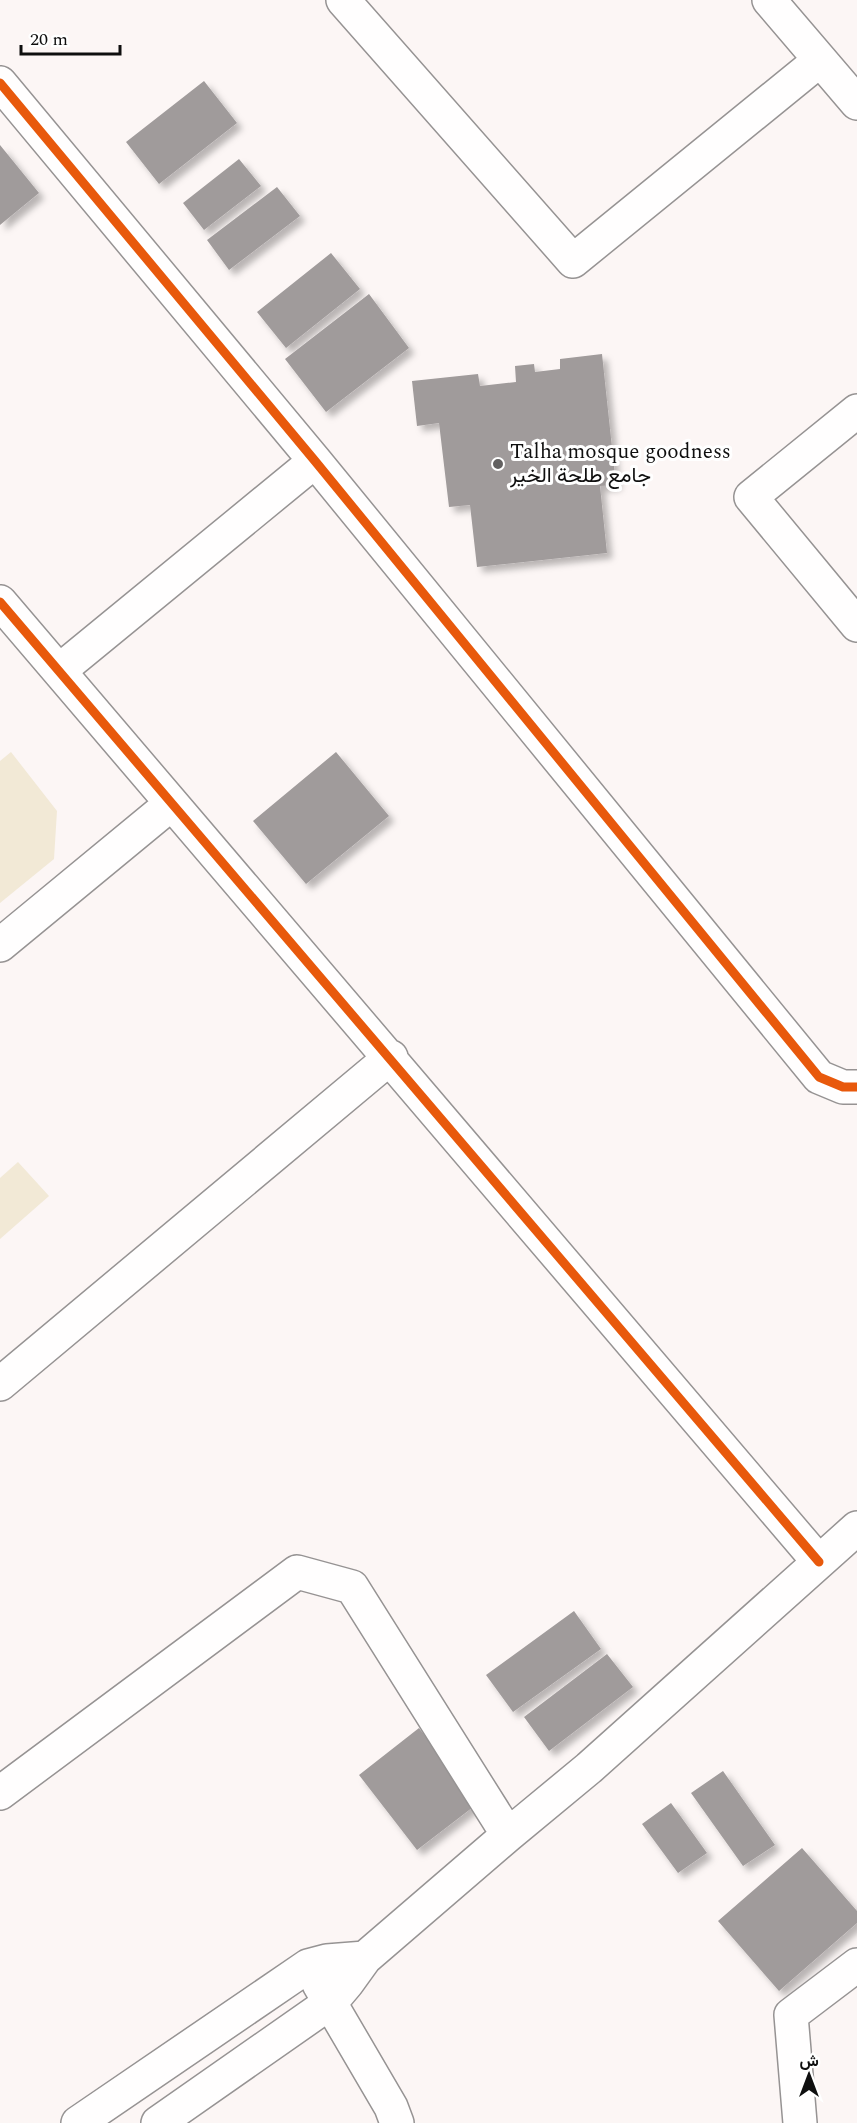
<svg xmlns="http://www.w3.org/2000/svg" width="857" height="2123" font-family="Spectral,Vazirmatn,serif">
<defs>
<filter id="shadow"><feDropShadow dx="5.5" dy="5.5" stdDeviation="3" flood-color="#0004"/></filter>
</defs>
<rect width="100%" height="100%" fill="#fcf6f5"/>
<path fill="#f2e9d6" d="M11,752L57,811L54,859L0,903V761Z
M18,1162L49,1196L0,1239V1178Z"/>
<path fill="#a09b9b" filter="url(#shadow)" d="M204,81L237,123L159,184L126,142Z
M0,145L39,193L0,225Z
M239,159L261,186L204,230L183,203Z
M277,187L300,216L229,270L207,240Z
M331,253L360,289L286,348L257,312Z
M369,294L409,348L326,412L285,359Z
M602,354L616,485L600,486L607,553L477,567L470,505L449,507L439,423L417,426L412,381L478,374L480,386L516,382L515,366L534,364L535,372L560,369V359Z
M336,752L389,816L306,884L253,821Z
M574,1611L601,1649L513,1712L486,1675Z
M607,1654L633,1687L549,1751L524,1717Z
M419,1728L477,1804L417,1850L359,1775Z
M723,1771L775,1845L743,1866L691,1793Z
M671,1803L707,1853L678,1873L642,1824Z
M802,1848L857,1911V1923L779,1991L718,1921Z"/>
<g fill="none" stroke-linecap="round" stroke-linejoin="round">
<g stroke="#969393" stroke-width="36">
<path id="street" d="M343,0L573,261L820,60
M769,0L857,103
M0,83L315,461L819,1077L843,1087H857
M857,411L751,497L857,625
M0,602L819,1562
M59,671L315,461
M0,945L171,804
M0,1384L391,1057
M0,1793L297,1572L352,1587L508,1835
M319,1984L391,2107L397,2123
M78,2123L308,1966L327,1961L365,1958
M158,2123L331,2002L347,1983L365,1958L508,1835L589,1768L857,1528
M800,2123L791,2015L857,1965"/>
</g>
<use href="#street" stroke="#fffefe" stroke-width="33"/>
<g stroke="#fff" stroke-width="13">
<path id="cycleway" d="M0,83L315,461L819,1077L843,1087H857
M0,602L819,1562"/>
</g>
<use href="#cycleway" stroke="#e8590c" stroke-width="9"/>
</g>
<circle fill="#626060" stroke="#fff" stroke-width="2" cx="498" cy="464" r="6"/>
<g text-anchor="middle" dominant-baseline="central" stroke-width="6" stroke-linejoin="round" paint-order="stroke">
<g font-size="21" fill="#0f0f0f" stroke="#fff" text-anchor="start">
<text x="510" y="452">Talha mosque goodness<tspan x="510" dy="24">جامع طلحة الخير</tspan></text>
</g>
</g>
<g transform="translate(809 2075)" stroke="#ffffff" stroke-width="4.5" paint-order="stroke">
<path d="M0-4.5L10 22L0 15L-10 22Z" fill="#0f0f0f"/>
<text y="-9" font-size="16" font-weight="bold" text-anchor="middle" fill="#0f0f0f">ش</text>
</g>
<path d="M21 45v9h99v-9" fill="none" stroke="#0f0f0f" stroke-width="3"/>
<text x="30" y="45" font-size="18" fill="#0f0f0f" stroke="#ffffff" stroke-width="4.5" paint-order="stroke">20 m</text>
</svg>
